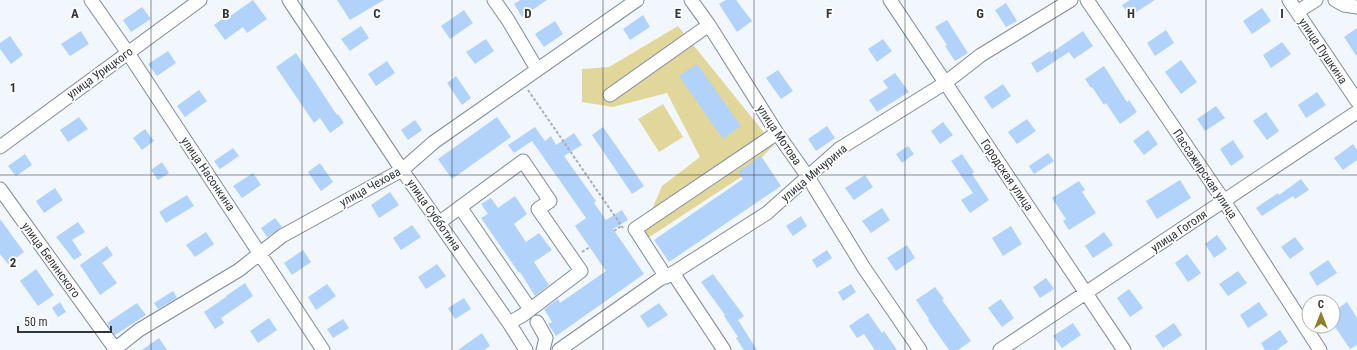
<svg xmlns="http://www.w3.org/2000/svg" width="1357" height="350" font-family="'Roboto Condensed',sans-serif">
<rect width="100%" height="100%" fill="#f2f7fe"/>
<path fill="#e1d79a" d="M678,26L774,145L744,175L648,238L643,231L662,186L700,157L667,93L613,107L582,102V69L609,67Z
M663,104L683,137L659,152L638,119Z"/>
<path fill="#b1d2fa" d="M253,0L267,19L247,33L243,27L225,40L214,25L225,17L226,19Z
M337,0H384L350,20Z
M520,0H547L522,17L514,4Z
M726,0H736L752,21L737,32L719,4Z
M1130,0H1155L1130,16L1122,5Z
M1006,3L1017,21L1006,27L995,10Z
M142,7L151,19L131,32L123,20Z
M1262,8L1271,21L1252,34L1243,21Z
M464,10L473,23L450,39L441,26Z
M643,15L650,27L630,40L623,29Z
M947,20L968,53L955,61L945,46L947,45L935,27Z
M555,21L563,34L544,47L535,34Z
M361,26L369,38L350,51L341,39Z
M1357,28V57L1344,37Z
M1166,30L1174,43L1155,56L1147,43Z
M81,31L89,44L70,56L61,44Z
M1083,31L1093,46L1074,59L1069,52L1037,73L1031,63L1050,51L1051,53Z
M10,36L23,55L11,64L0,49V43Z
M486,39L494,51L475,64L466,52Z
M883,39L892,51L877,62L868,49Z
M1282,42L1291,54L1271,68L1263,55Z
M168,51L176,63L157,76L148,64Z
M296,53L337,115L338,114L344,123L330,133L320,118L314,123L276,67Z
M1181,60L1197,82L1181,94L1165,72Z
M387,61L395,73L376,86L368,74Z
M697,64L741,126L723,139L679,76Z
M1104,66L1127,102L1129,100L1137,112L1120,124L1106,103L1104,105L1092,87L1091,88L1085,79Z
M778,70L793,91L781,99L766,78Z
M895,73L909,92L877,112L869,100L888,88L883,81Z
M456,76L471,98L462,105L447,83Z
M1003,84L1011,96L992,109L984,97Z
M199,90L207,101L185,117L177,106Z
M1317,92L1326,105L1306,118L1298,105Z
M1216,106L1225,118L1205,131L1197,119Z
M1266,112L1279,131L1267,140L1253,121Z
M79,117L88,129L68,142L60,130Z
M497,117L511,137L452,179L438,159Z
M1027,119L1036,131L1017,144L1008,132Z
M415,120L422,130L408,140L401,130Z
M943,122L953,135L940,144L931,131Z
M827,126L835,138L816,151L808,139Z
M535,127L545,141L551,136L556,145L574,133L582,145L564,156L596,201L594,203L606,220L622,210L628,220L613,229L644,274L556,336L548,324L552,322L544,309L558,299L560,303L606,271L575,226L586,218L532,141L514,153L508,145Z
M603,127L644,186L632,194L592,135Z
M145,129L154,141L142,150L133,138Z
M1148,130L1158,144L1144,155L1133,141Z
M1233,140L1244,157L1231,166L1220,149Z
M1353,144L1357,150V160L1343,170L1334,158Z
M908,146L914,154L902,163L896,154Z
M233,148L239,156L220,169L214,161Z
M1048,153L1054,161L1034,174L1029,166Z
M25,154L32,165L16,176L8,166Z
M962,154L974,172L972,174L989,200L970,213L961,200L973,193L951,161Z
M761,156L781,186L669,262L654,240L743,179L738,172Z
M162,162L169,173L158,180L151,170Z
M320,163L333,182L321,191L308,172Z
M253,173L261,185L242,198L233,186Z
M865,175L873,187L854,200L845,188Z
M1301,179L1309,190L1295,199L1293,196L1262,216L1256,208L1278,193L1279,195Z
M1180,180L1191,198L1157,219L1146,201Z
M1079,181L1085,190L1082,192L1096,213L1069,230L1063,221L1066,219L1052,198Z
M55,188L63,200L44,213L36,201Z
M390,192L399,205L379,218L371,205Z
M187,195L194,206L166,223L159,212Z
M515,196L527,214L514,224L526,242L539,233L552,250L534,262L549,285L535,296L520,272L519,273L481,218L488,214L481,204L491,198L498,208Z
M882,208L890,220L871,233L862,221Z
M801,216L807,226L793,236L786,226Z
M275,218L282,227L267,237L261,228Z
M0,219L24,252L8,264L0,254Z
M78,222L85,232L72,240L82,255L74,260L56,237Z
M412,225L421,237L401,250L393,238Z
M1011,226L1022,244L1003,256L992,238Z
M206,232L214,244L195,257L186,245Z
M1104,232L1113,245L1093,258L1085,246Z
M1217,235L1227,249L1214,258L1205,244Z
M1295,237L1304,249L1290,259L1281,247Z
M907,245L915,258L896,271L887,258Z
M107,246L113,255L102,263L117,283L100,295L80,265Z
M303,250L311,262L292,275L284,263Z
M827,250L832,258L817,268L812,260Z
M1187,254L1201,273L1188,282L1175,263Z
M1328,260L1337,273L1317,286L1309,273Z
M437,264L446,276L426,289L418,277Z
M36,269L54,295L38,306L20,281Z
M1238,271L1247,283L1228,296L1219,284Z
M713,274L744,316L738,320L757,350H744L736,338L738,337L724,316L725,315L701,282Z
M1046,278L1054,289L1040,298L1033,287Z
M245,283L253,296L221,318L224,323L215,329L204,312L226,297V296Z
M327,284L336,296L316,310L308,297Z
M851,284L856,292L843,301L838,292Z
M935,287L944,299L942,300L971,341L958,350H949L928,320L929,319L916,300Z
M1129,289L1143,308L1130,317L1117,298Z
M173,291L177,298L158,309L154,303Z
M464,298L471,309L455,319L448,308Z
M1001,299L1014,318L1002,327L988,308Z
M60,302L66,312L58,317L52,308Z
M1259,302L1268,315L1248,328L1240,315Z
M1347,302L1357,318V345L1350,349L1333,324V312Z
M137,303L146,315L115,335L107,323Z
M659,303L668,315L648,328L640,316Z
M868,313L882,333L884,331L897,350H875L864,334L857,338L849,326Z
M269,318L277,330L258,343L250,331Z
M343,319L349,328L333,338L327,329Z
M1073,323L1081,335L1062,348L1053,336Z
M1174,323L1182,335L1163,348L1155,336Z
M1280,330L1288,342L1277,350H1265L1261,343Z
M482,333L490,346L484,350H458Z
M159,338L167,350H142Z"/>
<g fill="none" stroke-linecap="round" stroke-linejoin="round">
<g stroke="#7f8b9a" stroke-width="15">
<path id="minor" d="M91,0L128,53L323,350
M289,0L402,170L509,323L526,350
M494,0L508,20L537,69
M691,0L709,25L777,133L808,177L864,268L920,350
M890,0L1124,350
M1087,0L1224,201L1320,350
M1289,0L1357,101
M1335,0L1344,5L1357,7
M1297,12L1316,0
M610,95L709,25
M0,147L200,0
M0,189L116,350
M460,207L530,309
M440,222L523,161L550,201L538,209L581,271L523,315L509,323
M673,273L724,350
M666,277L635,229L777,133
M537,322L546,338L543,350
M115,349L139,330L239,270L282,236L402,170L434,142L637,0
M559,350L660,279L673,273L767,213L839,149L945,83L981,55L1071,0
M1000,350L1357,112"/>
</g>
<path stroke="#a9aeb5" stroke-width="2" stroke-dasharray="3 2" stroke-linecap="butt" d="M528,90L623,228
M614,231L621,226
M582,252L590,247"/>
<use href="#minor" stroke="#fff" stroke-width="13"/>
</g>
<path fill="none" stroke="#31363d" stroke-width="1" stroke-opacity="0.55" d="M151,0V350M302,0V350M452,0V350M603,0V350M754,0V350M905,0V350M1055,0V350M1206,0V350M0,175H1357"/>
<g text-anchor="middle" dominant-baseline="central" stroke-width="3.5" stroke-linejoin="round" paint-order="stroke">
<g font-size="12" fill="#31363d" stroke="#fff">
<text transform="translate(1323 51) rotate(56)">улица Пушкина</text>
<text transform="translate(100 73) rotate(-36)">улица Урицкого</text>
<text transform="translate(779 135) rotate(56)">улица Мотова</text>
<text transform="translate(814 173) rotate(-40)">улица Мичурина</text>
<text transform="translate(208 174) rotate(56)">улица Насонкина</text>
<text transform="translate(1205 174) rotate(56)">Пассажирская улица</text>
<text transform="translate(1007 175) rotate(56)">Городская улица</text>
<text transform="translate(370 187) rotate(-29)">улица Чехова</text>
<text transform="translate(434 215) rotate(55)">улица Субботина</text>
<text transform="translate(1179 231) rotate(-34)">улица Гоголя</text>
<text transform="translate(51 260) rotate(54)">улица Белинского</text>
</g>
</g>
<g font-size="13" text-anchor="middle" font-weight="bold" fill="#31363d" stroke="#fff" stroke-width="3.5" stroke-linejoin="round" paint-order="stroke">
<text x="75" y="18">A</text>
<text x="226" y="18">B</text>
<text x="377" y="18">C</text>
<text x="528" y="18">D</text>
<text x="678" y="18">E</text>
<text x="829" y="18">F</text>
<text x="980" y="18">G</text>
<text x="1131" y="18">H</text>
<text x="1282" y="18">I</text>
<text x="13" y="92">1</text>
<text x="13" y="267">2</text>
</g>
<g transform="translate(1321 314)"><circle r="19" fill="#ffffff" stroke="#adafb1"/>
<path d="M0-3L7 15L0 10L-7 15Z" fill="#8e8027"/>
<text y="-6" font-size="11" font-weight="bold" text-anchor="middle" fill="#31363d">С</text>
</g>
<path d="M18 326v6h93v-6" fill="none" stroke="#31363d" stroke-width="2"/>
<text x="24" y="326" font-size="12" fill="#31363d" stroke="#ffffff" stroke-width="3" paint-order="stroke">50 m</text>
</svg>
